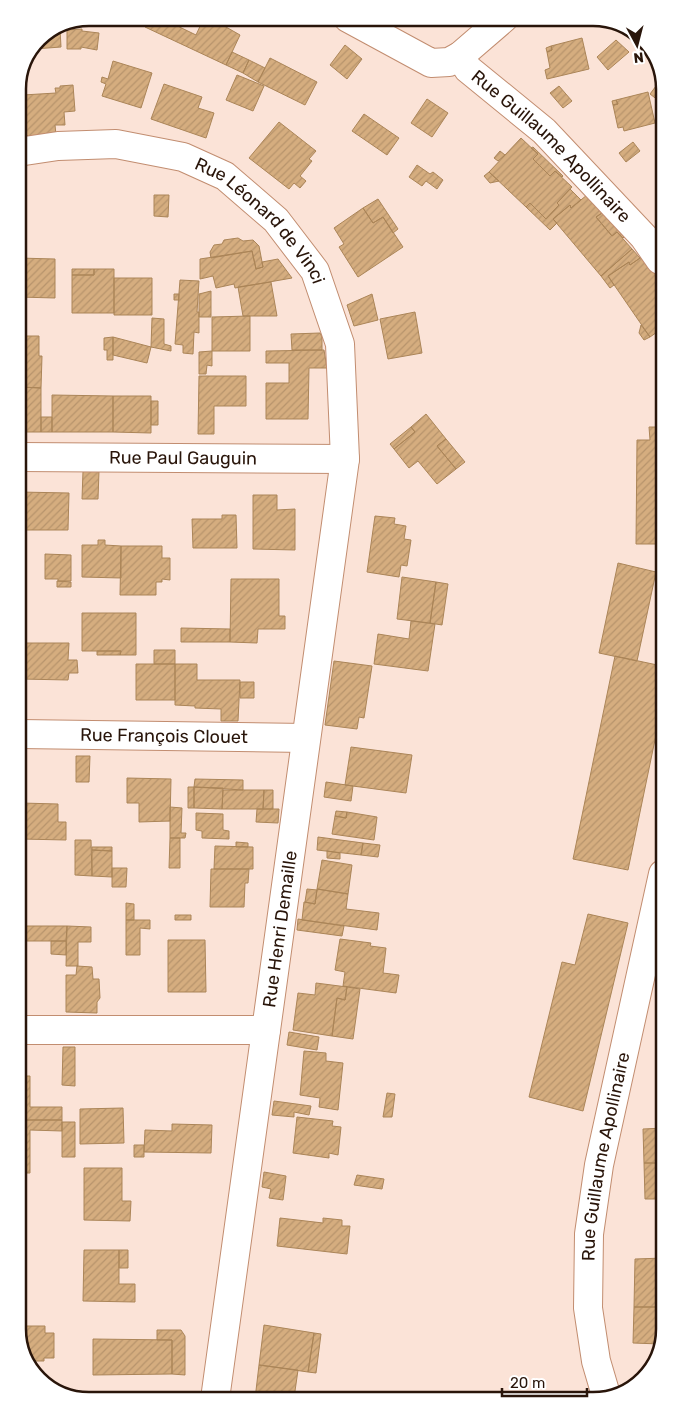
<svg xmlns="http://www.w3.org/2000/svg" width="682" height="1418" font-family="Rubik,sans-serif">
<defs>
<pattern id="building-hatch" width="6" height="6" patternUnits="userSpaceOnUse" patternTransform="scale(1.25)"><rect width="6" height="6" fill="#d5ad7f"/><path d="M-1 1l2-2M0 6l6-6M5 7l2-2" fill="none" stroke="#b7946c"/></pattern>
</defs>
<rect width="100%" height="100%" fill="#fbe3d7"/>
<path fill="url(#building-hatch)" stroke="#ab8558" d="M149,18H161L196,35L202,22L212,19L240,35L226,65L145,27Z
M60,29L61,47L34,49L39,38Z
M82,29V31L99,33L97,50L81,47V49H67V30Z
M582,38L589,69L547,79L545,70L550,68L547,52L552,50L551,46Z
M616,40L629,52L608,70L597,57Z
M345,45L362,59L347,79L330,65Z
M551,46L552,50L547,52L546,48Z
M232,52L249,60L243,73L226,65Z
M270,58L317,82L305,105L258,82Z
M249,60L265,68L258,82L243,73Z
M113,61L152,73L141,108L102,96L106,84L101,82L102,77L108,79Z
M237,75L264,86L253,111L226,100Z
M659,82V101L650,94Z
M164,84L202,97L198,108L214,113L206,138L151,119Z
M73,85L75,111L64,112L65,125H55L56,135L31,139L24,132L23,95L56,93L55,88H60V86Z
M559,86L572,101L563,108L550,93Z
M648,92L655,123L624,131L623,127L618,128L613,105L618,104L616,100Z
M427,99L448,113L432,137L411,123Z
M616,100L618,104L613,105L612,101Z
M364,114L399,138L387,155L352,131Z
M279,122L316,151L309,159L312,161L300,176L306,181L300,188L294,183L289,189L249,158Z
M521,138L538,154L533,159L550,176L555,171L572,187L557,203L559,205L546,219L530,203L526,207L489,172Z
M633,142L640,151L626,162L619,153Z
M533,147L563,176L562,177L555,171L550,176L533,159L538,154L531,148Z
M500,151L505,155L498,161L494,158Z
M417,165L430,174L433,172L443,180L437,189L426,181L422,186L409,177Z
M489,172L499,181L490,183L484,176Z
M570,189L581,200L571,208L570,205L553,219L557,223L550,230L526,207L530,203L546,219L559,205L557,203Z
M154,195H169L168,217L154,216Z
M587,195L602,213L596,217L612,236L617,232L632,249L601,276L553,219L570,205L571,208Z
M378,199L398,229L393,233L383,217L373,223L363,208Z
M597,205L624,237L623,238L617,232L612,236L596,217L602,213L596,206Z
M363,208L373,223L383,217L403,247L358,277L339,247L344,244L334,228Z
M238,238L243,241L253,240L259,246L263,267L256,269L252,251L211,258L210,252L214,245L222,244L224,240Z
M632,249L640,258L630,265L629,262L608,276L614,285L610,288L601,276Z
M252,251L256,269L263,267L262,262L278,259L292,278L235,288L234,284L216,288L213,276L200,279V259Z
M649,252L660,273L656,275L660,281V330L650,337L608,276L629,262L630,265Z
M18,258L55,259V298L19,297Z
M72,269H94V275H72Z
M94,269H114V313H72V275H94Z
M114,278H152V315H114Z
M180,280L199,281L197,312H199V333L194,332L193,354L183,353V345L175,344Z
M271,282L277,316H243L238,287Z
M211,291V317H199V294Z
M174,294H179V300H174Z
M372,294L378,320L354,326L347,305Z
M415,312L422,353L388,359L380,319Z
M250,316V351H212V317Z
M152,318L164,319V344L171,346V351L151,347Z
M641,325L650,337L644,340L639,333Z
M320,333L322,337V350H292L291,334Z
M20,336H39V356H42L41,388L21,387V375H19V368H21V356H19Z
M113,337L151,347L147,363L113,355Z
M113,337V360H107V350H104V338Z
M324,350L327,368H309L308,419H266V383H289V363H266V351Z
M212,351V366L207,365L206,374H199V352Z
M199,376H246V406H214V434H198Z
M21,387L41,388V432H19Z
M52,395L113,396V432H52Z
M113,396H151V433L113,432Z
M151,401H158V425H151Z
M426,414L446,439L437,446L456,469L437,484L418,461L409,468L394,449L415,432L411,427Z
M41,417H52V432H41Z
M411,427L415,432L394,449L390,444Z
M649,427H661V544H636L637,440H650Z
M446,439L465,462L456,469L437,446Z
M83,471H99L98,499H82Z
M19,492L69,493L68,530H19Z
M253,495H277V510L295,509V550L253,549Z
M222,515H236L237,548H193L192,519H222Z
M375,516L395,518L394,524L406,526L404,539L411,540L407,566L401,565L399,577L367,572Z
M98,540H105V545L121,546V578L82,577V545H98Z
M121,546H162V558H170V580L162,579V582H156V595H120Z
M45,554L71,555V581H58V579H45Z
M618,563L656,572L637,661L599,653Z
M402,577L436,582L430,623L397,619Z
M231,579H279V616H285V629H258L257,643L230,642Z
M57,581L71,582V587H57Z
M436,582L448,584L442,625L430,623Z
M82,613H136V655H120L121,651H82Z
M411,621L435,624L428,671L374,664L378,634L409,639Z
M181,628L230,629V642H181Z
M20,643H69L68,660H77L78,673H69L68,680L21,679L20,696Z
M154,650H175V664H154Z
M97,651H121L120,655H97Z
M615,656L662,666V706L628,870L573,859Z
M334,661L372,666L364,718L359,717L357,729L325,725Z
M136,664H175V700H136Z
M175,664H197V680H240L238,721H221V709L195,708V706L175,705Z
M240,682H254V698H240Z
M351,747L412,755L406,793L345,785Z
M76,756H90L89,782H76Z
M127,778L171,779L170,821L139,822V803H127Z
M195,779L243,780V790L194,787Z
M326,782L353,786L351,801L324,797Z
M188,787H194V808H188Z
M194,787L223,788L222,809L194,808Z
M223,790H264L263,809H222Z
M264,790H273V809H263Z
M21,803L58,804V822H66V840L21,839Z
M170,807L182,808L181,833H186L185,838H170Z
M257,809H279L278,823L256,822Z
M336,811L347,812L346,818L335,816Z
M347,812L377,817L374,840L332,834L335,816L346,818Z
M196,813L223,814V830L229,831V839L202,838V831L196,830Z
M318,837L363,843L361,855L317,850Z
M170,838H180V868H169Z
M75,840H91L92,876L75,875Z
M236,842L248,843V847H236Z
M363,843L380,845L378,857L361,855Z
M215,846L253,847V869H214Z
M92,847H112V851L92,850Z
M92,850L112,851V877L92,876Z
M327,851L340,853V859L327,858Z
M322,860L352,865L348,894L317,889Z
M112,868H127L126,887H112Z
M211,869H249L248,883H245L244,907H210Z
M307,889L317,890L315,904L305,902Z
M317,889L348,894L346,909L379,913L377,930L302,920L304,902L315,904Z
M126,903L134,904V920H126Z
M588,914L628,923L583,1111L529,1097L562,962L575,965Z
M175,915H191V920H175Z
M298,919L344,926L342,936L297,930Z
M126,920H150V929L140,928V955H126Z
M21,926H67L66,941H21Z
M67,926L91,927V942H78V966H66Z
M340,939L371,943L370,946L386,948L383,973L399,975L396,993L343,986L345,972L335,970Z
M168,940H205L206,992H168Z
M51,941H66V955L51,954Z
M77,966L92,967L93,979H99L100,998L97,1002V1013L66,1012V975H76Z
M316,983L347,987L345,1000L337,998L332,1036L293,1030L298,993L315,995Z
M347,987L360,989L353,1039L332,1036L337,998L345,1000Z
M289,1032L319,1037L317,1050L287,1045Z
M63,1047H75V1086L62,1085Z
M304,1051L326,1053V1061L343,1063L338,1110L319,1107L320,1098L300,1095Z
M22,1076H30V1107H62V1120H22Z
M387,1093L395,1094L392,1117H383Z
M274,1101L311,1106L309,1115L294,1112V1117L272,1115Z
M123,1108L124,1143L80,1144V1109Z
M297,1117L333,1121L332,1126L341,1127L338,1155L329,1153V1158L293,1153Z
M22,1120H62V1131L30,1130V1173H26V1179H22Z
M62,1122H75V1157H62Z
M172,1124L212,1125L211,1153L144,1152L145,1130L172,1131Z
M664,1128V1163H644L643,1129Z
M134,1145H144V1157H134Z
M644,1163H664V1199H645Z
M84,1168H122V1201H131L130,1221L84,1220Z
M264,1172L286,1176L283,1200L269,1198L271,1189L262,1187Z
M357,1175L384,1179L382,1189L354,1185Z
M280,1218L323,1223V1218L342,1220V1226H350L347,1254L277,1246Z
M84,1250H119V1284H135V1302L83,1301Z
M119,1250H128V1268H119Z
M664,1258V1307H634L635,1259Z
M634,1307H664V1329L660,1344L633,1343Z
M264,1325L314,1333L308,1372L259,1365Z
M23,1326H45V1333H54V1358H44V1361H27L23,1356Z
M157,1330H181L185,1336V1375L172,1374V1340H157Z
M314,1333L321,1334L316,1373L308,1372Z
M93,1339L172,1340V1374L93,1375Z
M259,1365L298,1370L294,1398L255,1399Z"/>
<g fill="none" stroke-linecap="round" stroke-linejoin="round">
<g stroke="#c28d70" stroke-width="30">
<g id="street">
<path d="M348,18L431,63L449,62L460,56L504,18"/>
<path id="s1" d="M460,56L468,69L544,131L644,237L660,260"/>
<path id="s2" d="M18,152L58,146L116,144L183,157L225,176L276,220L315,271L340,344L345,459L215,1399"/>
<path id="s3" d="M19,457L345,459"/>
<path id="s4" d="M20,734L306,738"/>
<path d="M22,1030H266"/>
<path id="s5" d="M606,1395L596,1361L588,1308L589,1234L599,1165L663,874"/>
</g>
</g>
<use href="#street" stroke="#fff" stroke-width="28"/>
</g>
<g text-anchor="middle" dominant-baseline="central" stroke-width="4" stroke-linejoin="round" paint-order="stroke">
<g font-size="18" fill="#29150a" stroke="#fff">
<text stroke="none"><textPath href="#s1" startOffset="129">Rue Guillaume Apollinaire</textPath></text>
<text stroke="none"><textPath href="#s2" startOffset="269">Rue Léonard de Vinci</textPath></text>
<text stroke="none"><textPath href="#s3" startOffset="164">Rue Paul Gauguin</textPath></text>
<text stroke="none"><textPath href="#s4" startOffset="144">Rue François Clouet</textPath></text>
<text transform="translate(280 929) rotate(-82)">Rue Henri Demaille</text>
<text stroke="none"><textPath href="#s5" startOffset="242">Rue Guillaume Apollinaire</textPath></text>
</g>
</g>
<path d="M0 0H682V1418H0ZM89 26H593A63 63 0 0 1 656 89V1329A63 63 0 0 1 593 1392H89A63 63 0 0 1 26 1329V89A63 63 0 0 1 89 26Z" fill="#fff" fill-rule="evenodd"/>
<path fill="none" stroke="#29150a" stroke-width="2.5" d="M89 26H593A63 63 0 0 1 656 89V1329A63 63 0 0 1 593 1392H89A63 63 0 0 1 26 1329V89A63 63 0 0 1 89 26Z"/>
<g transform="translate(637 45) rotate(173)" stroke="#ffffff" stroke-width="4" paint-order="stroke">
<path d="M0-4L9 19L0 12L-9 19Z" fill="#29150a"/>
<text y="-8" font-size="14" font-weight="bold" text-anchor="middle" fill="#29150a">N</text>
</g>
<path d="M502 1388v8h85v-8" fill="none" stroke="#29150a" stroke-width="2.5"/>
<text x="510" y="1388" font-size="15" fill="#29150a" stroke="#ffffff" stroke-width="4" paint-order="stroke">20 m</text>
</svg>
